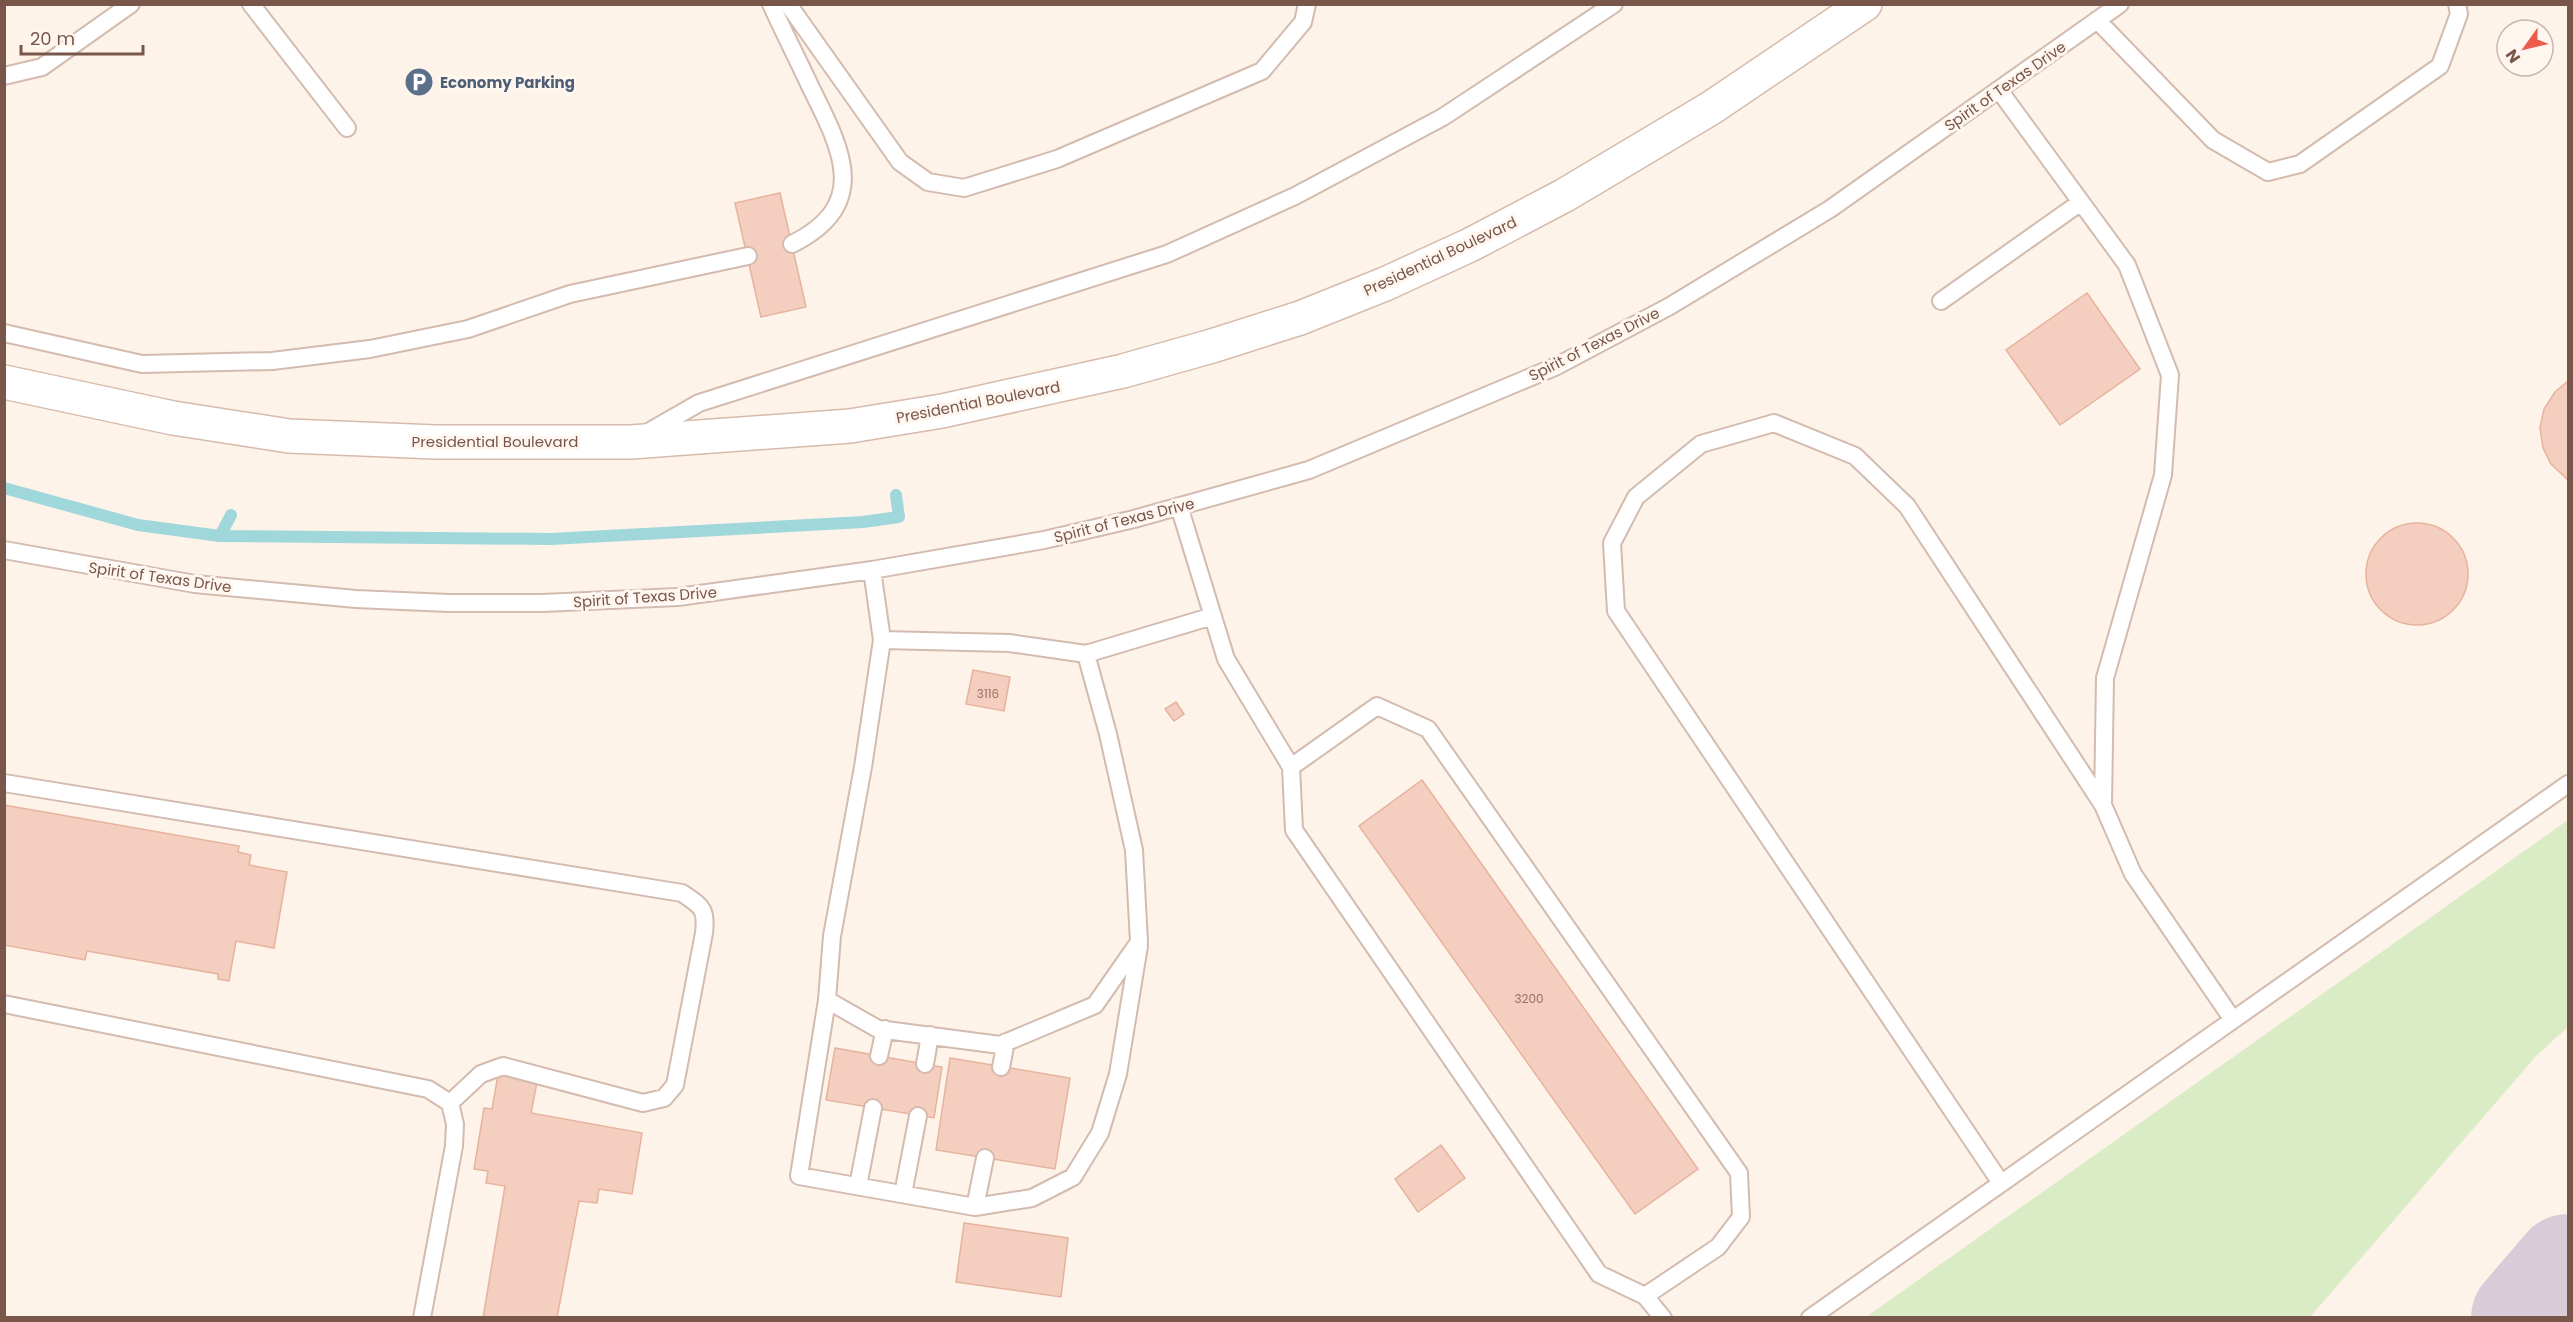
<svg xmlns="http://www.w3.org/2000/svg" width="2573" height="1322" font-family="Poppins,sans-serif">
<rect width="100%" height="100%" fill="#fdf3e8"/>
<path fill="#d9ecc5" d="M2568,820V1027L2537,1055L2310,1317H1866Z"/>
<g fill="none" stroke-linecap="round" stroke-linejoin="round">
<path stroke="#a0d7da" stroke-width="12" d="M4,488L138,525L220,536L231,515
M220,536L551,539L863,522L899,517L896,495"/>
<path stroke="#d8ccd8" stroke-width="110" d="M2526,1318L2568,1269"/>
</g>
<path fill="#f4cebe" stroke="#e7b29e" stroke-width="1.5" d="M780,193L806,307L761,317L735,203Z
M2087,293L2140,369L2060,425L2006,350Z
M2568,381V480L2551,464L2543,448L2540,428L2544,409L2555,392Z
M2366 574a51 51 0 1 1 102 0a51 51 0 1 1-102 0Z
M973,670L1010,677L1004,711L966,704Z
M1176,702L1184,714L1174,721L1165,709Z
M1422,780L1698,1169L1635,1214L1359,826Z
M4,805L239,846L238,852L251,855L249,865L287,872L274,948L236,941L229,981L218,979V974L87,951L85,960L4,945Z
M835,1048L942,1067L934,1118L826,1100Z
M950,1058L1070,1078L1055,1169L936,1150Z
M498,1075L537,1082L531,1113L642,1133L632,1194L599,1189L597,1203L579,1201L557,1318H483L505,1186L486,1183L488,1171L474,1169L484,1108L492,1109Z
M1441,1145L1465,1178L1418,1212L1395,1179Z
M964,1223L1068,1238L1061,1297L956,1282Z"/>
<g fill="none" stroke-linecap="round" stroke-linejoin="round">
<g stroke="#d3bbaf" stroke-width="20">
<path id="service" d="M251,4L347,128
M771,4C784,33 798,60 811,88C842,150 871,205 792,244
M788,4L900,162L928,182L964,188L1057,159L1262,71L1303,22L1307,4
M2097,20L2213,140L2268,172L2300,164L2440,66L2459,14L2457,4
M4,76L42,67L131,4
M1999,90L2127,265L2170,375L2163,475L2105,678L2103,805L2133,874L2233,1020
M1941,301L2081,202
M4,333L142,364L272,361L370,349L468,329L570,294L748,256
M645,434L699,403L1167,254L1295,196L1443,117L1614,4
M1179,506L1226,659L1291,767L1294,830L1599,1274L1645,1296L1663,1318
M4,550L195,584L356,599L449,603H542L678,597L872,570L1044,540L1134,519L1309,470L1557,366L1670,306L1830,209L2120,4
M872,570L882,640L863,767L832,936L827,1000L878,1029L1000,1045L1095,1005L1139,942L1134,850L1108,734L1086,654L1213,616
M882,640L1009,643L1086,654
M1291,767L1377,706L1428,729L1739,1173L1741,1217L1718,1247L1645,1296
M4,783L682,893C701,906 707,908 704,933L675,1085L664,1098L643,1103L503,1066L481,1074L450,1103
M827,1000L799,1176L975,1207L1032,1198L1073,1177L1100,1133L1118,1074L1139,946
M4,1004L428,1089L450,1103L455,1124L454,1146L422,1318
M879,1056L885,1029
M925,1064L930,1035
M1001,1067L1006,1042
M2001,1183L1616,611L1612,543L1636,497L1701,444L1774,423L1855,456L1907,506L2103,805
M858,1186L873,1108
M903,1194L918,1116
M975,1207L985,1158
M1810,1318L2568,784"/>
</g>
<g stroke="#d6bbac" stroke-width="36">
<path id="secondary" d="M4,382L173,418L289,436L436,442H631L850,426L942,411L1123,371L1212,346L1300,318L1385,284L1470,245L1565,195L1711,108L1865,4"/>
</g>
<use href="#service" stroke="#fff" stroke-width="16"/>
<use href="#secondary" stroke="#fff" stroke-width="33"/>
</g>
<defs>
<g id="parking-disc" transform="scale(1.5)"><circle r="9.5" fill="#5c6f8a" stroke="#fff7ef"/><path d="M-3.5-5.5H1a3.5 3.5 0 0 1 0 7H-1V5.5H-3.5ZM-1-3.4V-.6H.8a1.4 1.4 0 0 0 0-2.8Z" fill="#fff"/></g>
</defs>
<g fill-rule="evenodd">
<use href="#parking-disc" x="419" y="82"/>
</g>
<g text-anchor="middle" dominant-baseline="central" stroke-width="6" stroke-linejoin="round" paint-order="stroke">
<g font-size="12" fill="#987467">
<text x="988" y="693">3116</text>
<text x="1529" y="998">3200</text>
</g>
<g font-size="15" font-weight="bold" fill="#4e5e75" stroke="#fff7ef" text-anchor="start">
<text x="440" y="82">Economy Parking</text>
</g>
<g font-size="15" fill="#79564a" stroke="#fff7ef">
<text transform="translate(2005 86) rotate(-35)">Spirit of Texas Drive</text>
<text transform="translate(1440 256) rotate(-25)">Presidential Boulevard</text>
<text transform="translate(1594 344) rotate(-27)">Spirit of Texas Drive</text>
<text transform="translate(978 402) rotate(-11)">Presidential Boulevard</text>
<text x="495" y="441">Presidential Boulevard</text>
<text transform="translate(1124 520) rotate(-14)">Spirit of Texas Drive</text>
<text transform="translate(160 577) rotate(8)">Spirit of Texas Drive</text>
<text transform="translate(645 597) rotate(-4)">Spirit of Texas Drive</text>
</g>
</g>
<rect width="2573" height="1322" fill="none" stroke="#79564a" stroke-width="12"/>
<g transform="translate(2525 48) rotate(236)"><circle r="28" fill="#fff7ef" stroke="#c9b7ad" stroke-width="1.5"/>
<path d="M0-4.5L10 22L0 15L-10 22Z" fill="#eb5d49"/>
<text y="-9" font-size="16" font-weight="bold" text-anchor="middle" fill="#79564a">N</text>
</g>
<path d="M21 45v9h122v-9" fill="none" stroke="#79564a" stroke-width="3"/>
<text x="30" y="45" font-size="18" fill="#79564a" stroke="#fff7ef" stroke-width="4.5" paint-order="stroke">20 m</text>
</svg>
